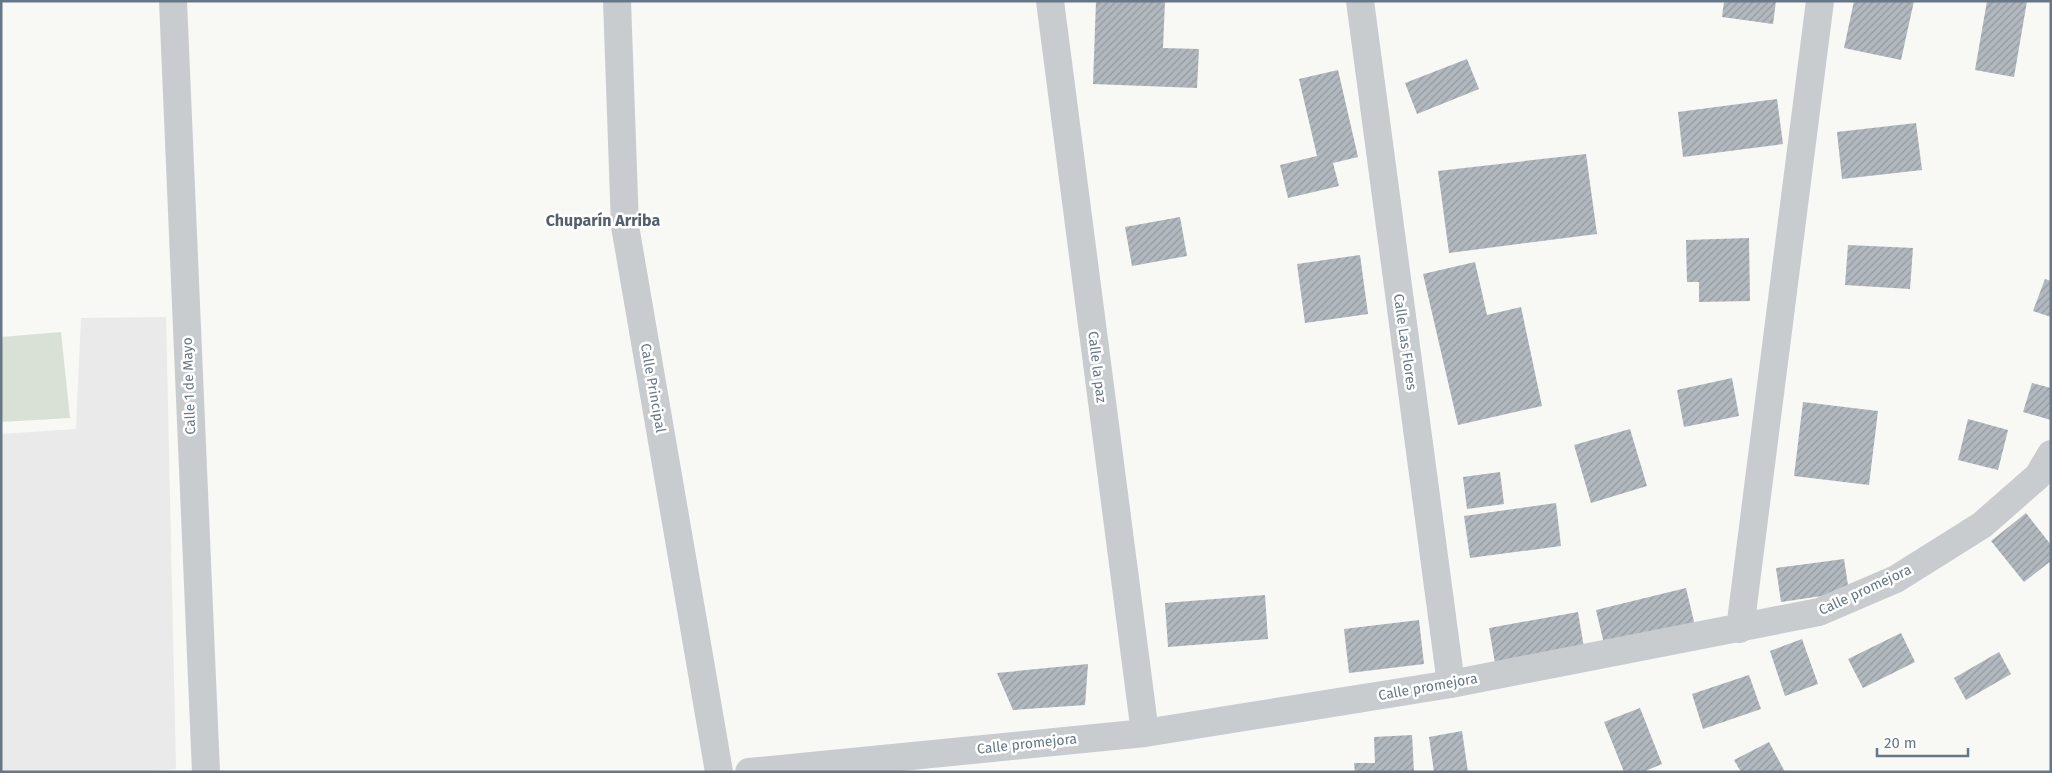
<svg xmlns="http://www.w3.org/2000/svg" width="2052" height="773" font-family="'Fira Sans',sans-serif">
<defs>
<pattern id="building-hatch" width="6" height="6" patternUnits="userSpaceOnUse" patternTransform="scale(1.25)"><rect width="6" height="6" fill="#b1b8be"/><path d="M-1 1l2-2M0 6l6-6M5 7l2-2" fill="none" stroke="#949aa0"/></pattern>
</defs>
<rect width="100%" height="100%" fill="#f8f8f5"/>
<path fill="#e9eae9" d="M166,317L176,769L140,772H1V434L76,429L81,318Z"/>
<path fill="#d9e1d6" d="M61,332L70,418L1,422V337Z"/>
<path fill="url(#building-hatch)" d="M1096,1H1165L1163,48L1199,49L1197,88L1093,84Z
M1724,1H1776L1773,24L1722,17Z
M1854,1H1914L1901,60L1844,48Z
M1987,1H2027L2014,77L1975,70Z
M1467,59L1479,89L1417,114L1405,83Z
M1338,70L1358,157L1333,163L1339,186L1288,198L1280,165L1317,156L1299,79Z
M1777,99L1783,144L1683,157L1678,112Z
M1916,123L1922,170L1842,179L1837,132Z
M1586,154L1597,234L1449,253L1438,171Z
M1180,217L1187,256L1132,266L1125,227Z
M1749,238L1750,301L1699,302V282H1687L1686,240Z
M1848,245L1913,248L1910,289L1845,285Z
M1360,255L1368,314L1305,323L1297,264Z
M1475,262L1487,315L1521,307L1542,406L1458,425L1423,274Z
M2045,279L2051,281V317L2033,311Z
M1732,378L1739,416L1684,427L1677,390Z
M2032,383L2051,388V420L2023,412Z
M1803,402L1878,411L1869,485L1794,476Z
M1968,419L2008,430L1998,470L1958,460Z
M1630,429L1647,486L1591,503L1574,445Z
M1500,472L1504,504L1467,509L1463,477Z
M1556,503L1561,546L1470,558L1464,516Z
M2026,513L2051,545V561L2024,582L1991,541Z
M1844,559L1849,592L1781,602L1776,568Z
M1686,588L1695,626L1605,648L1596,610Z
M1265,595L1268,639L1168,647L1165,603Z
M1578,612L1585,654L1496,669L1489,628Z
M1419,620L1424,664L1349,673L1344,629Z
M1901,633L1915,662L1863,688L1848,659Z
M1802,639L1818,684L1785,696L1770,651Z
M1999,652L2011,674L1966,700L1954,678Z
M1088,664L1085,705L1013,710L997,673Z
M1749,675L1761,709L1703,729L1692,694Z
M1640,708L1662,764L1643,772H1624L1604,722Z
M1462,731L1468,772H1434L1429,737Z
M1412,735L1414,772H1355L1354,763H1375L1374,737Z
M1769,742L1785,772H1741L1734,760Z"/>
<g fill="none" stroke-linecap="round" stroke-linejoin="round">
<path stroke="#c8cccf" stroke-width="28" d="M173,1L206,772
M617,1L625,226L719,772
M1050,1L1145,733
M1360,1L1451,684
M1740,629L1820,1
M749,772L1145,733L1451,684L1819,612L1896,579L1982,525L2038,476L2051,454"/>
</g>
<g text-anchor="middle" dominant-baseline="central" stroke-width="5" stroke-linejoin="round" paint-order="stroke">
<g font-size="14" fill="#678" stroke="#fff">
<text transform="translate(1405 342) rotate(82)">Calle Las Flores</text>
<text transform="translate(1097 367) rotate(83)">Calle la paz</text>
<text transform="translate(189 386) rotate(-92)">Calle 1 de Mayo</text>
<text transform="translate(653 388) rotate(80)">Calle Principal</text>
<text transform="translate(1865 590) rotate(-25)">Calle promejora</text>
<text transform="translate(1428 687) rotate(-10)">Calle promejora</text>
<text transform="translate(1027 744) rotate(-6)">Calle promejora</text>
</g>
<g font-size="16" font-weight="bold" fill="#54606d" stroke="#fff">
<text x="603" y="220">Chuparín Arriba</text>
</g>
</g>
<rect width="2052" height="773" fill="none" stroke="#667788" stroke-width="5"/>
<path d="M1877 748v8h91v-8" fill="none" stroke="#667788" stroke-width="2.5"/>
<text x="1884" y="748" font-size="15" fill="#667788" stroke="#ffffff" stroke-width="4" paint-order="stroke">20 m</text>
</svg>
